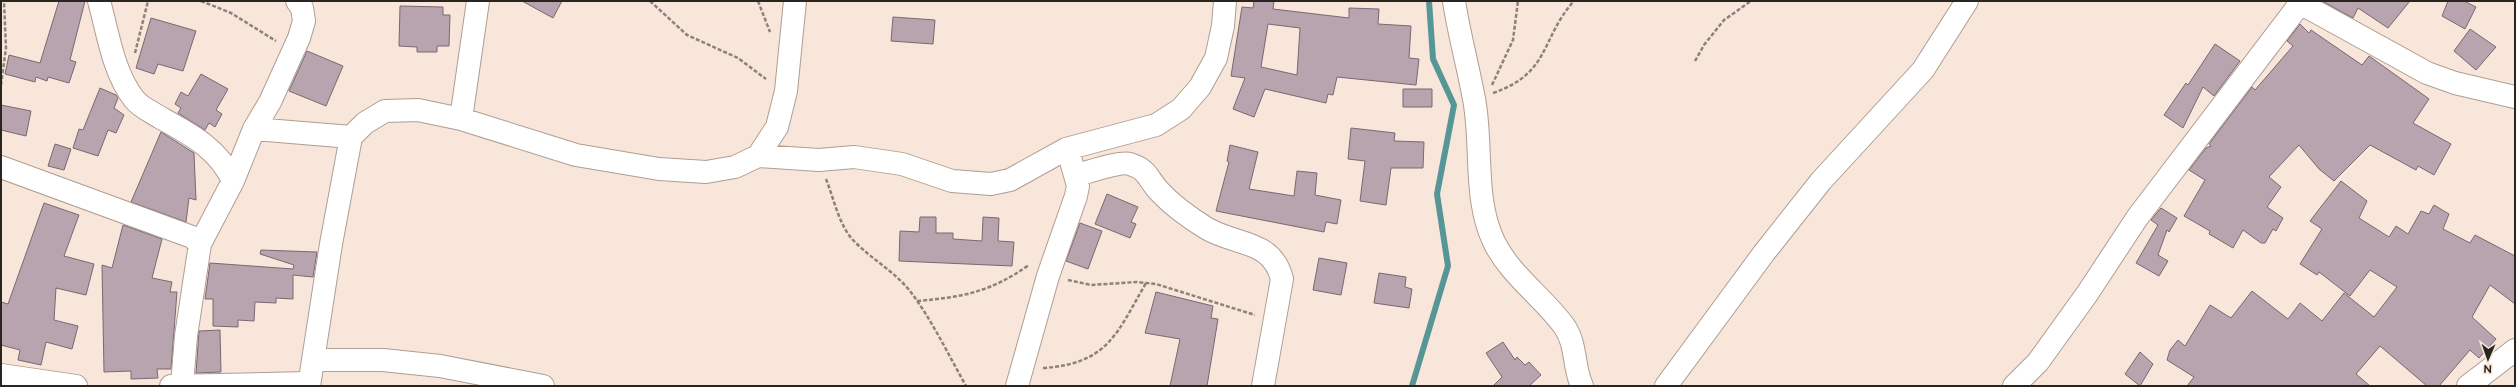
<svg xmlns="http://www.w3.org/2000/svg" width="2516" height="387" font-family="Raleway,sans-serif">
<rect width="100%" height="100%" fill="#f8e6da"/>
<g fill="none" stroke-linecap="round" stroke-linejoin="round">
<path stroke="#579697" stroke-width="6" d="M1412,386L1448,266L1437,194L1454,105L1433,59L1429,1"/>
</g>
<path fill="#b7a4ae" stroke="#796871" fill-rule="evenodd" d="M59,1H85L70,60L76,62L69,83L48,77L47,81L36,77L35,82L5,74L9,55L40,63Z
M522,1H562L553,18Z
M1254,1H1274L1273,9L1349,18V8L1379,9L1378,24L1411,26L1409,58L1419,59L1416,85L1337,77L1333,95L1328,94L1326,103L1265,89L1254,117L1233,109L1245,78L1231,76L1242,7L1253,8ZM1268,24L1300,28L1297,75L1261,67Z
M2322,1H2410L2388,28L2358,8L2353,18Z
M2448,1H2464L2476,7L2465,29L2442,16Z
M400,6L443,7V15H450L449,46H437V52H417V47L399,46Z
M893,17L935,20L933,44L891,41Z
M151,18L196,31L183,71L158,64L154,74L136,68Z
M2300,24L2309,33L2311,30L2362,65L2369,56L2425,96L2429,99L2413,123L2451,144L2434,175L2418,166L2416,170L2370,145L2334,181L2319,169L2299,145L2269,177L2281,187L2267,207L2283,218L2276,231L2273,229L2265,243H2261L2243,230L2233,248L2209,234L2210,231L2184,216L2205,180L2189,170L2206,148L2211,146L2209,144L2252,87L2255,90L2293,46L2287,41Z
M2470,29L2496,47L2476,70L2454,51Z
M2215,44L2240,61L2214,96L2203,87L2183,128L2164,115L2186,83L2188,85Z
M307,51L343,66L326,106L289,91Z
M201,74L228,89L216,110L222,114L215,127L209,123L205,130L178,113L181,108L175,104L181,92L188,96Z
M100,88L116,95L118,98L114,108L124,115L116,133L108,130L98,156L73,148L79,129L83,130Z
M1403,89H1432V107H1403Z
M1,105L31,111L26,136L1,130Z
M1351,128L1395,133L1394,141L1424,142L1423,168H1391L1386,205L1360,201L1365,161L1348,159Z
M161,132L194,153L196,200L189,198L186,222L131,202Z
M55,144L71,149L64,170L48,166Z
M1230,145L1258,152L1249,189L1294,196L1297,171L1317,173L1315,195L1341,200L1337,224L1326,222L1324,232L1216,211L1229,162L1227,161Z
M2341,181L2367,201L2359,218L2389,237L2396,226L2408,234L2421,211L2429,214L2434,205L2449,214L2443,229L2470,243L2475,235L2515,256V304L2490,285L2472,317L2496,339L2479,358L2470,350L2439,386H2427L2380,346L2356,374L2370,386H2187L2194,377L2167,360L2170,350L2178,340L2185,346L2210,305L2231,318L2252,291L2288,319L2300,303L2322,321L2344,293L2374,317L2397,287L2370,270L2350,296L2319,272L2317,275L2300,264L2322,229L2310,221Z
M1107,194L1138,207L1131,222L1136,224L1130,238L1095,224Z
M44,203L79,215L64,256L94,264L86,295L56,288L54,320L78,326L72,349L46,342L41,365L18,360L20,350L1,345V302L8,304Z
M2161,208L2177,218L2169,232L2167,230L2158,255L2168,261L2159,276L2136,263L2158,225L2151,220Z
M920,217H936V233H953V239L982,241L983,217L999,218L998,241L1014,242L1012,266L899,261L900,231L919,232Z
M1080,223L1102,231L1088,269L1066,261Z
M123,225L162,239L152,278L172,282L170,292H177L171,369H157L158,378L131,379V371L104,372L102,265L112,268Z
M261,250L317,252L313,277L293,275V299L276,298V303L255,302L254,321L238,320V327L213,326V299H205L210,263L293,269L294,265L260,254Z
M1319,258L1347,263L1341,295L1313,290Z
M1379,273L1406,277L1405,287L1412,289L1409,308L1374,303Z
M1156,292L1213,306L1211,318L1218,319L1207,386H1170L1180,339L1145,333Z
M220,330L221,372L196,373L199,331Z
M1503,342L1515,360L1517,357L1525,365L1529,362L1541,375L1529,386H1493L1502,377L1486,353Z
M2140,352L2153,364L2140,386L2125,374Z"/>
<g fill="none" stroke-linecap="round" stroke-linejoin="round">
<g stroke="#ae9e92" stroke-width="24">
<path id="minor" d="M99,1C108,33 113,72 134,99C141,108 152,112 161,118C190,134 219,149 233,181
M1454,1C1459,34 1468,66 1474,99C1483,146 1473,198 1494,242C1510,275 1543,297 1564,326C1577,344 1573,367 1582,386
M2300,3L2427,73L2455,83L2515,97
M461,119L478,1
M254,129L351,137
M758,156L819,160L854,157L902,164L952,181L991,184L1010,180L1066,149L1156,125L1181,109L1200,87L1216,58L1223,26L1225,1
M1,167L192,237L200,244L186,336L182,385
M1077,175C1089,172 1120,161 1130,164C1149,170 1148,180 1160,192C1173,206 1190,218 1206,228C1236,246 1272,239 1282,279L1263,386
M200,244L233,181L254,129L270,102L299,38L304,21L302,8L297,1
M313,360H383L440,366L543,386
M1,375L76,386
M171,386L309,383
M309,386L331,244L351,137L365,123L385,111L418,110L461,119L576,155L659,169L706,172L735,167L758,156L777,127L786,91L795,1
M1017,386L1048,276L1076,196L1078,186L1071,161
M1666,386L1764,253L1821,181L1923,70L1967,1
M2014,386L2038,362L2087,294L2137,218L2302,1
M2468,386L2515,350"/>
</g>
<path stroke="#8d8179" stroke-width="2.5" stroke-dasharray="4 2" stroke-linecap="butt" d="M201,1L231,13L276,41
M650,1L687,35L738,58L766,79
M758,1L770,32
M135,53L148,1
M1695,61L1704,45L1724,20L1751,1
M1,85L6,48L4,1
M1492,85L1513,40L1518,1
M1493,93C1551,73 1540,39 1574,1
M826,179C834,199 839,225 853,240C871,259 894,271 910,291C932,320 948,354 966,386
M1068,280L1091,285L1137,282L1156,284L1255,315
M917,301C964,297 990,292 1029,265
M1043,368C1108,364 1117,333 1146,283"/>
<use href="#minor" stroke="#fff" stroke-width="22"/>
</g>
<rect width="2516" height="387" fill="none" stroke="#2b2520" stroke-width="4"/>
<g transform="translate(2488 359) rotate(182)" stroke="#f8e6da" stroke-width="3" paint-order="stroke">
<path d="M0-3L7 15L0 10L-7 15Z" fill="#2b2520"/>
<text y="-6" font-size="11" font-weight="bold" text-anchor="middle" fill="#2b2520">N</text>
</g>
</svg>
